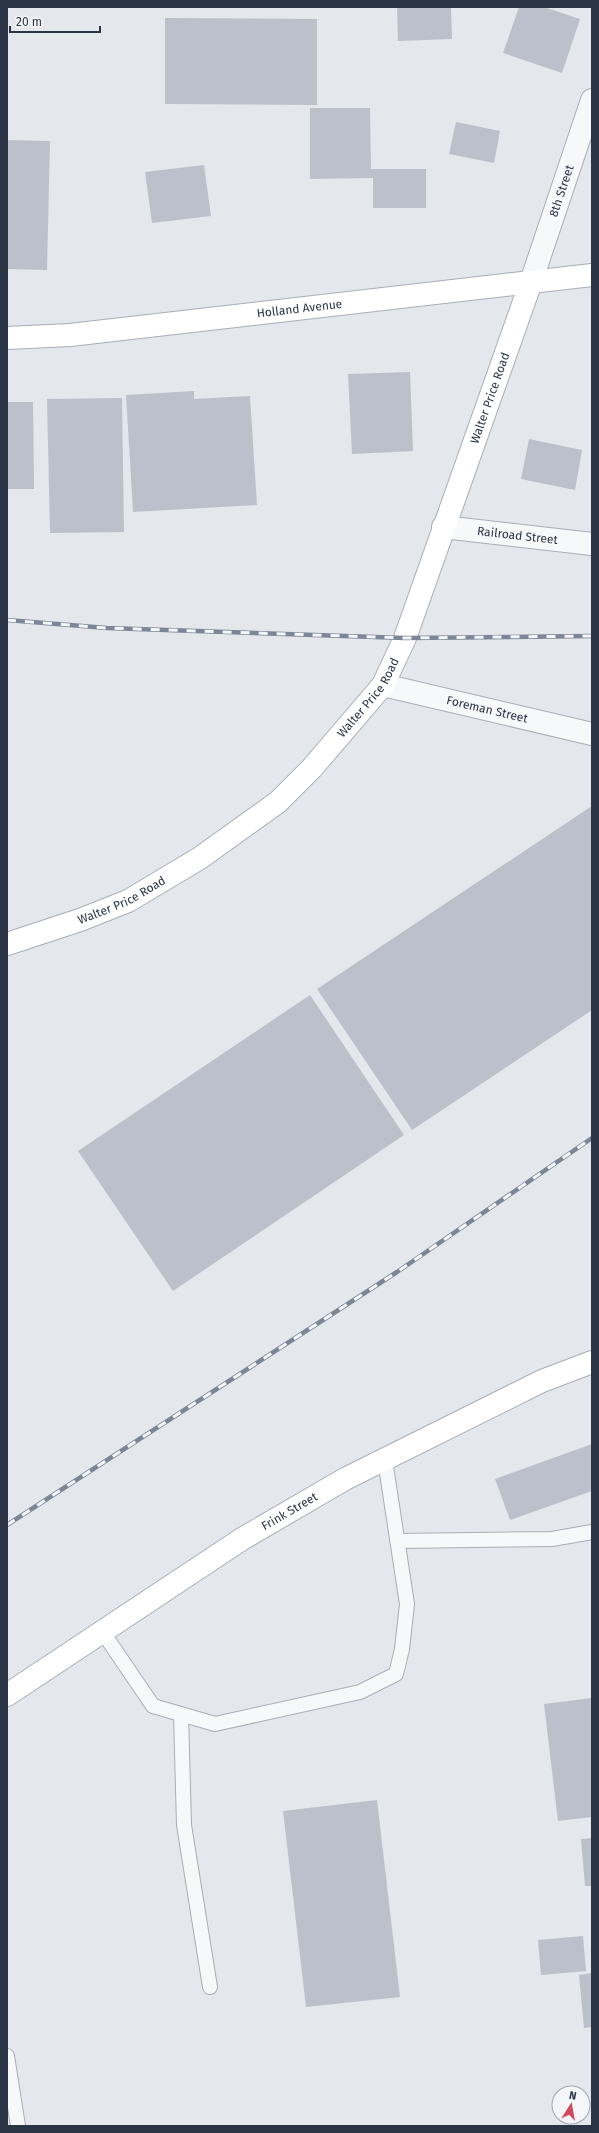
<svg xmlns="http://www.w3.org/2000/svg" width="599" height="2133" font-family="'Fira Sans',sans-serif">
<rect width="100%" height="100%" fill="#e4e7ec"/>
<path fill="#bbc0ca" d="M397,7H451L452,39L398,41Z
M519,7H544L580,19L562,73L503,53Z
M165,18L317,19V105L165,104Z
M310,108H370L371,169H426V208H373V178L310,179Z
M456,122L500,131L494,163L449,154Z
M7,140L50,141L47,270L7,269Z
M204,165L211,216L152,223L145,172Z
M410,372L413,451L352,454L348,374Z
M194,391V399L250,396L257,505L133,512L126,395Z
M122,398L124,532L50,533L47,399Z
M7,402H33L34,489H7Z
M529,439L582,450L575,490L521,479Z
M592,806V1010L412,1130L317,989Z
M310,995L404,1135L173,1291L78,1151Z
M592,1444V1491L510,1520L495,1479Z
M592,1698V1817L558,1821L544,1704Z
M377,1800L400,1997L306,2007L283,1811Z
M592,1838V1886H585L581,1839Z
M583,1936L586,1971L541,1975L538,1940Z
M592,1973V2027L584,2028L579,1975Z"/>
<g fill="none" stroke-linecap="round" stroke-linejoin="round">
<g stroke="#a9aeb7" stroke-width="16">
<path id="lane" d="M397,1541L552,1539L592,1532
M102,1631L153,1706L215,1724L360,1692L396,1674L402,1649L407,1604L385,1460
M181,1714L184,1825L210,1987
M7,2056L18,2126"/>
</g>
<g stroke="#a9aeb7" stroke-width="24">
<g id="street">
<path id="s1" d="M531,282L592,100"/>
<path id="s2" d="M443,527L592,544"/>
<path id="s3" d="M383,685L592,734"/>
</g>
</g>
<g stroke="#a9aeb7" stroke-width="24">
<g id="secondary">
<path id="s4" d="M7,338L70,335L592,275"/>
<path id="s5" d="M7,944L80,920L128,901L200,858L278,802L312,768L383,685L405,638L531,282"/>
<path id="s6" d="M7,1695L242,1539L345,1479L542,1381L592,1362"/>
</g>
</g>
<use href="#lane" stroke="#f7f8fa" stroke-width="14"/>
<use href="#street" stroke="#f7f8fa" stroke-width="22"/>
<use href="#secondary" stroke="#fff" stroke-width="22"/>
<g stroke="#7d8696" stroke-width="4.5">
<path id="rail" d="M7,620L107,628L405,638L592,636
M7,1525L397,1272L592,1138"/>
</g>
<use href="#rail" stroke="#f4f6f9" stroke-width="3" stroke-dasharray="9" stroke-linecap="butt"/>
</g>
<g text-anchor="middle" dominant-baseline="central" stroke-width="3" stroke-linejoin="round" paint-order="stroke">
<g font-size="12" fill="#2b3445" stroke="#f4f6f9">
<text stroke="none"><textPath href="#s1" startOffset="96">8th Street</textPath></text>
<text stroke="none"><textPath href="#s4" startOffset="294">Holland Avenue</textPath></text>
<text stroke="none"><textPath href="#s5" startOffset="772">Walter Price Road</textPath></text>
<text stroke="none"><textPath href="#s2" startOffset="75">Railroad Street</textPath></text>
<text stroke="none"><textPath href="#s5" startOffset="447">Walter Price Road</textPath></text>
<text stroke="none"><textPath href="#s3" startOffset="107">Foreman Street</textPath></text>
<text stroke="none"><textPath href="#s5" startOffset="123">Walter Price Road</textPath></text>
<text stroke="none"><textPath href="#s6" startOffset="337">Frink Street</textPath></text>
</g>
</g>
<rect width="599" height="2133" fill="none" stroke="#2b3445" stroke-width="16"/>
<g transform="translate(571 2105) rotate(11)"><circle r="19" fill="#f4f6f9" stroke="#a4a8b1"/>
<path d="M0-3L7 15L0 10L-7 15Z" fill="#d1495b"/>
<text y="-6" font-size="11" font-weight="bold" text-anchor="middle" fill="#2b3445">N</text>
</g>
<path d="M10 26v6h90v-6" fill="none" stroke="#2b3445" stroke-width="2"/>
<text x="16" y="26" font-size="12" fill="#2b3445" stroke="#f4f6f9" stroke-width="3" paint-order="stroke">20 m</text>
</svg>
